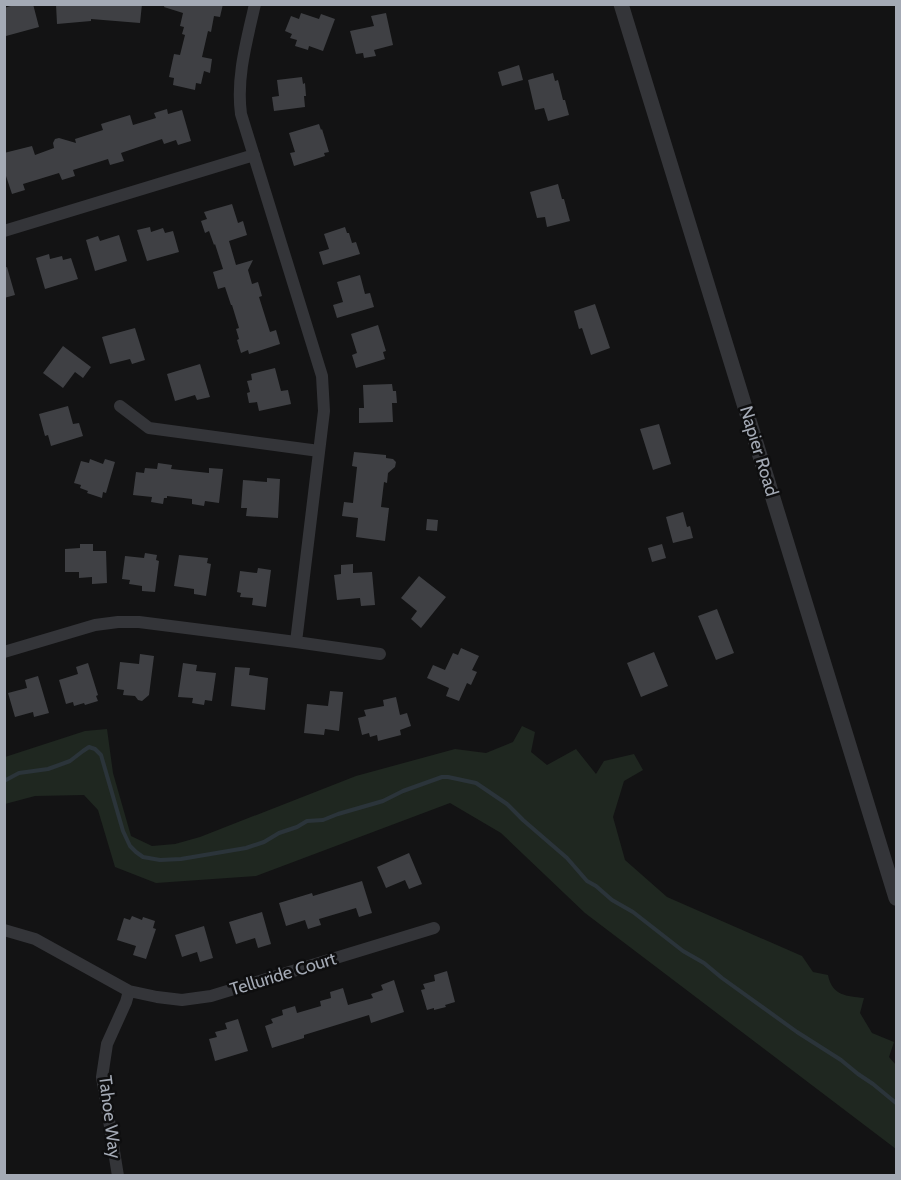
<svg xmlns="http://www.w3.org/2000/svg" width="901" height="1180" font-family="Cabin,sans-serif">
<rect width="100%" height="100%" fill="#131314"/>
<path fill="#1f2720" d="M522,726L535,732L531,752L547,765L576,749L596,774L604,761L634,754L643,770L624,781L613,817L625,860L667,897L802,956L813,972L828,975C832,996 847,996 864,998L860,1013L872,1033L894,1042L889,1057L896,1065V1149L585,913L501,833L450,803L256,876L156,883L115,867L98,810L84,795L35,796L5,804V757L85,731L107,729L113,773L131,836L152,846L175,844L200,837L356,776L455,749L486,753L513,742Z"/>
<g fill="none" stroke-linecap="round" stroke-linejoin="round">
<path stroke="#2b343a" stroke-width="4" d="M4,781L19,773L48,769L70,761L83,751L89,747L95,749L101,755L123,831L130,846L136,852L143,857L160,860L181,859L246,848L264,842L279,833L297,827L307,821L323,820L338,814L383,801L403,791L442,777H448L476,783L507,804L523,820L567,858L587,881L596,886L612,900L633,912L683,951L704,963L722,978L797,1032L841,1060L858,1074L873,1084L896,1103"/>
</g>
<path fill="#3f4044" d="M17,4H33L39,27L6,36L4,29V8Z
M56,4H142L140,23L91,19V21L57,24Z
M165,4H223L220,17L214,16L211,32L208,31L202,57L212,59L210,73L204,71L201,84L196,83L195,90L173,85L174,78L169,77L174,54L180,55L185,35L182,34L184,27L180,26L183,13L164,7Z
M301,13L319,19L321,14L335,19L323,51L309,46L308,50L295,46L297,40L290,38L292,34L285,31L291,16L299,19Z
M386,13L393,45L374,50L376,56L364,58L363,53L356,54L350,31L374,26L371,16Z
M519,65L523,80L502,86L498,72Z
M553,73L555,81L558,80L563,100H565L569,115L548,121L544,108L535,110L528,80Z
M302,77L303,84L305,83L306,96H304L305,107L274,111L272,97L279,96L277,80Z
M167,109L168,114L182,110L191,141L178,145L176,140L164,144L162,139L121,153L124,161L110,165L108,159L73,170L75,176L62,180L59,173L23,184L25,190L12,194L4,170V153L32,146L35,155L54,148L53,143L55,139L59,138L76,143L75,139L103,130L101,124L130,115L133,125L156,118L154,113Z
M319,124L321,130L322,129L329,152L324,153L325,156L294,166L290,153L295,152L289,133Z
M558,184L562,199H564L570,221L547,227L545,217L537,218L530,192Z
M232,204L238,223L243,221L247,235L229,241L236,265L253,260L248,270L252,284L258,282L262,296L259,297L270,332L276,330L280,344L249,354L248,350L241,353L237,340L239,339L236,329L239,328L232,305H231L225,287L218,289L213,272L223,269L215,244L214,245L209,231L205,233L201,221L207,219L204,212Z
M150,227L151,232L163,228L165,233L173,231L179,252L147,261L137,230Z
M345,227L347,233H349L352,243L356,242L360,254L323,265L319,252L329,249L324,234Z
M119,235L127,261L95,271L86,240L98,236L100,241Z
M49,254L50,259L62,256L63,260L71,258L78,279L45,289L36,258Z
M7,267L15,295L4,298V268Z
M360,275L365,294L370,293L374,307L337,318L333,305L343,302L337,282Z
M595,304L610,348L591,355L582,328L579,329L574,311Z
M378,325L386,351L383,352L385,359L356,368L352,355L357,353L351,334Z
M135,328L145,360L132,364L130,359L110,364L102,337Z
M63,346L91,367L83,378L75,372L63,388L43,373Z
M200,364L210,397L197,400L195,395L175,401L167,374Z
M275,368L281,391L288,390L291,404L259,411L257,402L249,403L247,393L250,392L247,381L252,380L251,374Z
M392,384L393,391H396L397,403H392L393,422L359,423V408H364L363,385Z
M68,406L73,424L79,423L83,436L51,446L48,435L45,436L39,414Z
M659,424L671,464L653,470L640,429Z
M354,452L386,455V458L393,459L396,462L395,467L388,473L387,483L384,482L381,507L389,508L385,541L356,537L358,518L342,516L344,502L353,503L357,467L352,466Z
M90,459L103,464L105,459L115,462L106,493L103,492L102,498L87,493L88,491L80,488L81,485L74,483L81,461L89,463Z
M158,463L172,465L171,469L209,473V468L223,469L219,503L205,501L204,506L192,504V499L167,496V498H164L163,504L151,502L152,497L133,495L136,472L144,473L145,468L157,469Z
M267,478L280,479L278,518L246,516L247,508H241L243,480L267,482Z
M683,512L687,527L690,526L693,538L673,543L666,517Z
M427,519L438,520L437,531L426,530Z
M80,544H93V551H106L107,583L92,584V577L79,578V572H65V549L80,548Z
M662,544L666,558L652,562L648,548Z
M145,553L157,555L156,560L159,561L155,592L142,591V586L129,584L130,580L122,579L125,556L144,558Z
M179,555L208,558L207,563L211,564L206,596L194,594V589L174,586Z
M353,564V573L372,572L375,605L361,606L360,598L337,600L334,575L341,574V565Z
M258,568L271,570L266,607L252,605L253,598L240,597L241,593L237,592L240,571L257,573Z
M419,576L446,597L421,628L411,619L417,611L401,598Z
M717,609L734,653L716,660L698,616Z
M461,648L479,656L472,670L477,672L471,685L467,683L459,701L446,696L449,688L427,678L433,665L445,670L453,653L458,655Z
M654,652L668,686L641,697L627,663Z
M140,654L154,656L149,695L142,701L138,700L135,696L123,695L124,690L117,689L120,662L139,664Z
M88,663L98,695L96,696L98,701L85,705L84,703L74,706L73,702L66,704L59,680L78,674L76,667Z
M183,663L197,665L196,671L216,673L212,701L205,700L204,705L192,703L193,698L178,697Z
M235,667L250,668L249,675L268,678L265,710L231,706Z
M38,676L49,713L34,717L33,712L15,717L8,693L27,688L25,680Z
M330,691L343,692L339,731L325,729L324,735L304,733L307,704L328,706Z
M396,697L400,715L407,713L411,726L400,730L401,735L378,741L377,735L370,737L369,733L362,735L358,718L366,716L364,710L384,706L383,700Z
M409,853L422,884L409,889L405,880L386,888L377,867Z
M362,881L372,913L359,917L356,908L319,919L321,925L308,929L305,920L286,926L279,903L312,893L313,896Z
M262,912L271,944L258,948L255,938L236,944L229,922Z
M132,916L142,920L143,917L155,921L153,928L156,929L146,959L133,955L136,946L117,940L124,918L130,920Z
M204,926L213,958L200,962L197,952L182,957L175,935Z
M447,971L455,1002L445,1005L446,1007L434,1010V1008L427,1010L421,990L425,989L423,984L435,981L434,975Z
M394,980L404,1012L371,1023L369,1015L304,1035V1038L272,1048L265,1026L273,1023L271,1019L283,1015L282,1010L295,1006L297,1013L321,1006L320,1001L331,998L330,992L343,988L348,1005L373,998L371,994L383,990L381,985Z
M238,1019L248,1051L215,1061L209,1039L217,1037L215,1032L227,1029L225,1023Z"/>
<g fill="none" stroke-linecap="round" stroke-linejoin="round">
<path stroke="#343539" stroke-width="12" d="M4,231L254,155
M120,406L149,428L319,451
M296,642L380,654
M4,652L95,625L118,622H139L296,642L324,411L322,376L241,114C236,77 247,40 255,4
M4,930L35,939L129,991L157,997L182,1000L211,996L434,928
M118,1176L102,1077L107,1044L126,1002L129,991"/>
<path stroke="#343539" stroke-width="15" d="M621,4L896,898"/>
</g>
<g text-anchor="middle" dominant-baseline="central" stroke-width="5" stroke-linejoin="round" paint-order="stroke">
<g font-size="18" fill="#a4aab5" stroke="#0e0e0f">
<text transform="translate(759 451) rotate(73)">Napier Road</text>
<text transform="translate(283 974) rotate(-17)">Telluride Court</text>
<text transform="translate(110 1117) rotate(83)">Tahoe Way</text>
</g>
</g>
<rect width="901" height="1180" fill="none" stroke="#a4aab5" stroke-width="12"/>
</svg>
